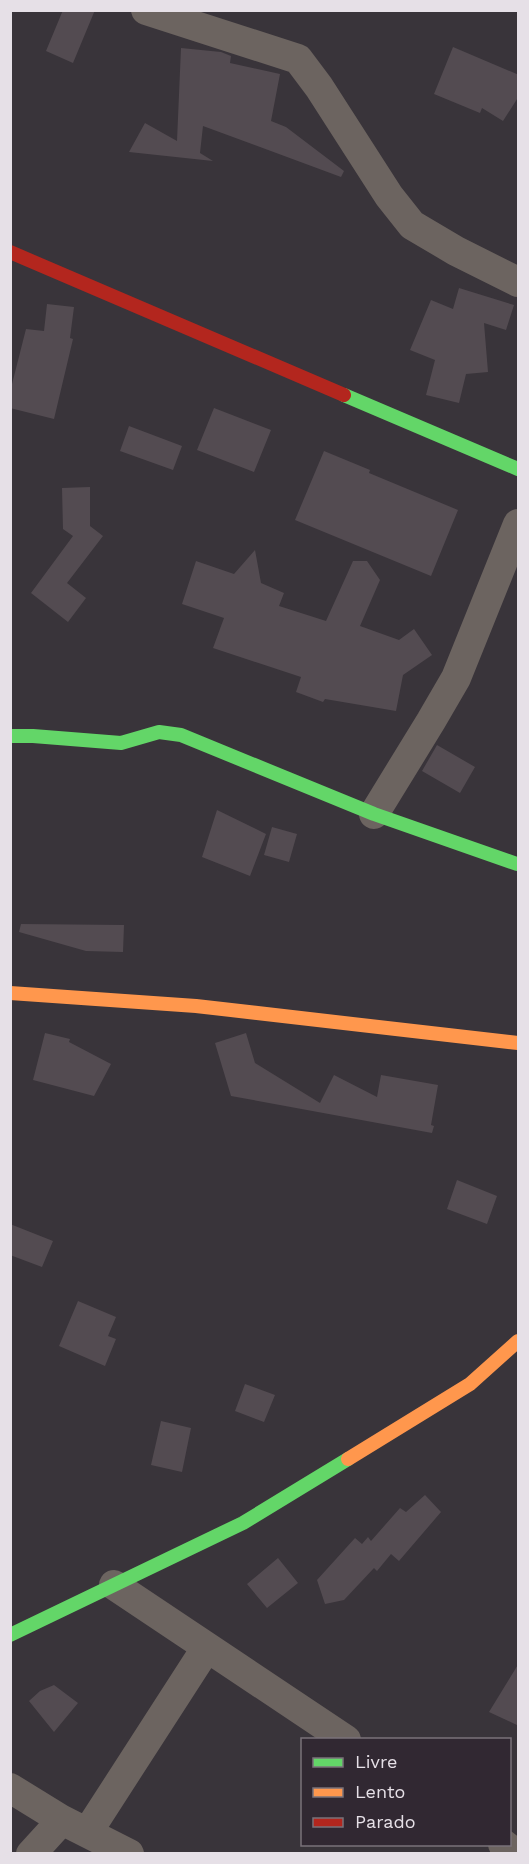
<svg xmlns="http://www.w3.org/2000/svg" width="529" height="1864" font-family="'Work Sans',sans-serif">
<rect width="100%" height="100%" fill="#39343a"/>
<path fill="#534b51" d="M63,10H95L73,63L46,51Z
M453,47L519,75V96L503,121L482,108L480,113L434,94Z
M181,48L221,52L231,56L230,63L280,74L271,121L286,127L344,171L341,177L203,126L200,153L213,161L129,152L145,123L177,141Z
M459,288L514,305L506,330L484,323L488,372L466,374L459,403L426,395L435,360L410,350L431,300L453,309Z
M47,304L74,307L70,338L73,339L54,419L10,408V392L26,329L44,331Z
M214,408L271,430L254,472L197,450Z
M129,426L182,446L173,470L120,451Z
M324,451L370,470L369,473L458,510L431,576L295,520Z
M90,487V526L103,536L67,583L86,598L68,622L31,593L73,536L63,529L62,488Z
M255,550L261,583L284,593L279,606L326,621L353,561H367L380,580L360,626L399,640L414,629L432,655L403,675L396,711L325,699L323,702L296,692L301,677L213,648L224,618L182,604L196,561L234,574Z
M437,745L475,767L460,793L422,771Z
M217,810L266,834L250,876L202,857Z
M272,827L297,834L289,862L264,855Z
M21,924L124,925L123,952L86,951L19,932Z
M45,1033L70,1039L69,1042L111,1064L94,1096L33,1080Z
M246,1033L255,1063L320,1103L334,1075L377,1097L381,1075L438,1085L431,1125L434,1126L432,1133L231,1096L215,1043Z
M457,1180L497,1196L487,1224L447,1209Z
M10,1224L53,1241L42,1267L10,1255Z
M78,1301L116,1317L108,1336L116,1339L105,1366L59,1346Z
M245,1384L275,1395L264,1422L235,1411Z
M161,1421L191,1428L182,1472L151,1465Z
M425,1495L441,1512L399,1561L391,1554L377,1571L374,1568L344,1600L325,1604L317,1580L355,1538L362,1544L368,1537L371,1541L400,1508L406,1512Z
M278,1558L298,1583L267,1608L247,1584Z
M519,1663V1726L489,1712Z
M54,1685L78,1703L54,1732L29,1701L40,1691Z"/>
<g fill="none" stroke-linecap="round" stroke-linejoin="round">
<path stroke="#6c6460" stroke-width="30" d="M146,10L298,59L319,87L389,196L412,225L456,251L518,282
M374,814L431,721L456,678L518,524
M114,1585L346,1740
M10,1788L62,1820L129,1854
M87,1833L207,1647
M503,1844L516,1854
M31,1854L62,1820"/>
<path stroke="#63d668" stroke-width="14" d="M344,395L518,469
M10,736H33L121,743L159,732L181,735L374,814L517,864
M10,1635L243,1523L348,1459"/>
<path stroke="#ff974d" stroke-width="14" d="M10,993L196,1006L518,1043
M348,1459L470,1384L518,1341"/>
<path stroke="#b3261e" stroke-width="14" d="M10,252L344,395"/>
</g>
<rect width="529" height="1864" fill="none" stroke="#e6e0e7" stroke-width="24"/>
<rect x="301" y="1738" width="210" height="108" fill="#312832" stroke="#79727a" stroke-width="1.5"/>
<rect x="313" y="1758" width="30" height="9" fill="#63d668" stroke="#79727a" stroke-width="1.5"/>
<text x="355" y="1768" font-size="18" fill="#e6e0e7">Livre</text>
<rect x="313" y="1788" width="30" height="9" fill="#ff974d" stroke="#79727a" stroke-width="1.5"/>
<text x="355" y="1798" font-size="18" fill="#e6e0e7">Lento</text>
<rect x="313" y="1818" width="30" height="9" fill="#b3261e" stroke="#79727a" stroke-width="1.5"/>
<text x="355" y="1828" font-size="18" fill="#e6e0e7">Parado</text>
</svg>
